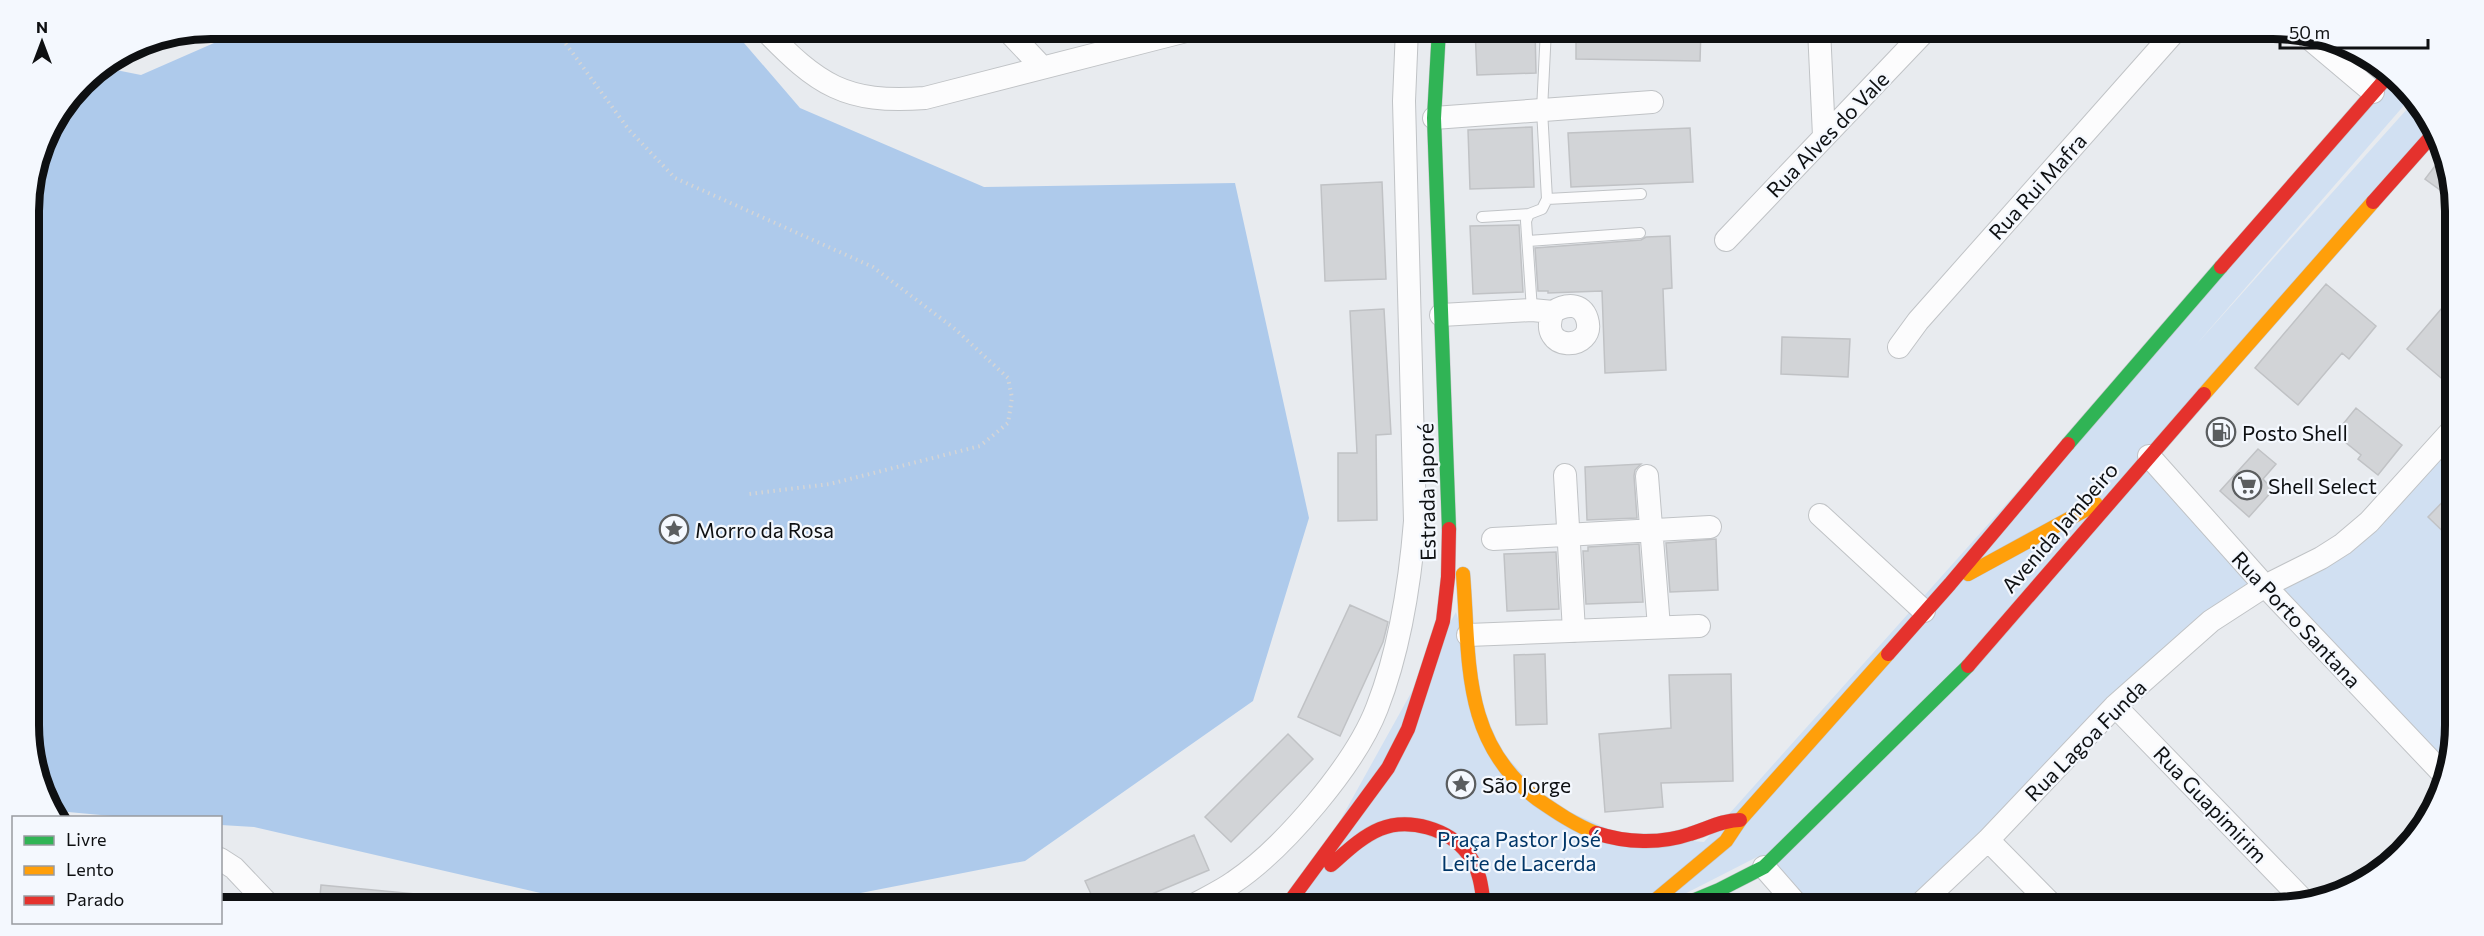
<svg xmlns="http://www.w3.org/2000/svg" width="2484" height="936" font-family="Commissioner,sans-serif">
<rect width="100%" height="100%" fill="#e8ebef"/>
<path fill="#d1e0f2" d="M2389,76L2413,95L2195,346L2416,99L2434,129L2144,459L2264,590L2360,545L2455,444V725L2447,780L2263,591L2219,609L1918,907H1803L1757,857L1659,907H1292L1456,612L1494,743L1549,803L1620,834L1704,842Z"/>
<path fill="#aecaeb" d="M246,29H732L800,108L984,187L1235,183L1309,518L1253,701L1025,861L789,907H601L254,827L221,825L220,818H134L57,811L32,761L29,198L47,130L90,74L101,67L141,75Z"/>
<path fill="#d2d4d7" stroke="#c0c2c5" stroke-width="1.5" d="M1475,28H1535L1536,73L1477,75Z
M1576,28H1701L1700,61L1576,59Z
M1532,127L1534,187L1470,189L1468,130Z
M1690,128L1693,182L1571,187L1568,133Z
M2445,153L2454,186V200L2425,179Z
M1382,182L1386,279L1325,281L1321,185Z
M1519,225L1523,292L1473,294L1470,226Z
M1670,236L1672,288L1663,289L1666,370L1605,373L1602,291L1548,293V291H1538L1535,248L1641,240L1646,237Z
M2326,284L2376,326L2349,359L2342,353L2298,405L2255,368Z
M2454,294V389L2407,349Z
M1384,309L1391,434L1376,435L1377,520L1338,521V453H1357L1350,311Z
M1782,337L1850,339L1848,377L1781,374Z
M2356,408L2402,445L2378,475L2358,459L2361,455L2335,434Z
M2258,449L2276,464L2263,479L2273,490L2249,517L2220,491Z
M1641,464L1635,470L1634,476L1637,518L1587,520L1585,467Z
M2455,489V543L2428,517Z
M1716,539L1718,590L1670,592L1666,543Z
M1639,544L1643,602L1586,604L1583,551H1588V547Z
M1556,552L1559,609L1507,611L1504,554Z
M1350,605L1388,622L1383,642L1340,736L1298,717Z
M1545,654L1547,724L1516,725L1514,655Z
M1731,674L1733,781L1661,783L1663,807L1605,812L1599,734L1671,728L1669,675Z
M1288,734L1313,759L1231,842L1205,817Z
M1194,835L1209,870L1121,907H1097L1085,881Z
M321,885L436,896L435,907H319Z"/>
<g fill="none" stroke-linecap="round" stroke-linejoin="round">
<g stroke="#c0c3c6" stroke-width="12">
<path id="lane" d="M1547,199L1641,194
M1482,217L1529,214
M1528,241L1640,233
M1532,310L1526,221L1529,214L1542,209L1547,199L1542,110L1546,29"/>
</g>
<g stroke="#c0c3c6" stroke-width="24">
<path id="street" d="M764,29C818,85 845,104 925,98L1194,29
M1006,29L1042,67
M1819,29L1824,136
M2303,33L2373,92
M1434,118L1652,102
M1726,240L1927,29
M1441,315L1532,310L1553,312C1565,304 1582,302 1587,319C1597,352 1536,353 1553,312
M1899,347L1918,321L2177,29
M2149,456L2265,586L2447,778
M1565,475L1574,631
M1647,476L1659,627
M1820,515L1924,611
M1493,539L1710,527
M1468,635L1699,626
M2115,706L2306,903
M1988,840L2054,907
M220,859L234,868L271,907
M1764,867L1799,907
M1190,907C1204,899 1220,892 1234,882C1284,848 1355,765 1377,708C1400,649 1410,584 1415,521L1404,101L1407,29
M1917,907L1988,840L2115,706L2211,621L2265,586L2321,558L2343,544L2369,522L2455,427"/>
</g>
<g stroke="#c0c3c6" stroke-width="15">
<path id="fast" d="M1439,29L1434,118L1449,529
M2068,444L2221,267
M1678,907L1719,890L1764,867L1968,666"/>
</g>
<g stroke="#c0c3c6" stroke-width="15">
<path id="slow" d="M2204,394L2373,202
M1463,574C1470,660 1461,741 1537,799C1556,812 1575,825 1596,833
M1968,574L2096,504
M1647,907L1726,841L1740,820L1888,654"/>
</g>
<g stroke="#c0c3c6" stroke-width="15">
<path id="jam" d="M2373,202L2436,131
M2221,267L2388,76
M1888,654L1950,584L2068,444
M1968,666L2204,394
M1596,833C1626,843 1661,844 1690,834C1707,829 1722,820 1740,820
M1331,865C1346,852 1361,837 1380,829C1409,817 1449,829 1468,854C1480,869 1482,889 1484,907
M1280,907L1291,900L1388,768L1408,729L1443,621L1448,577L1449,529"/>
</g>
<path stroke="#d4d5d6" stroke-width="4" stroke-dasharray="1.5 4.5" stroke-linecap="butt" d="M555,29L629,130L675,178L873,267L955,329L1008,378L1012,398L1008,423L980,446L830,484L749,494"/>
<use href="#lane" stroke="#fcfcfd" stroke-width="10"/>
<use href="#street" stroke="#fcfcfd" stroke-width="22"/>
<use href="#fast" stroke="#30b455" stroke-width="14"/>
<use href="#slow" stroke="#ff9f0a" stroke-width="14"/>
<use href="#jam" stroke="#e5322d" stroke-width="14"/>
</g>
<defs>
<g id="fuel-ring" transform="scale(1.5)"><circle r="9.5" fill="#f4f8fe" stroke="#5a5d5f" stroke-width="1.5"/><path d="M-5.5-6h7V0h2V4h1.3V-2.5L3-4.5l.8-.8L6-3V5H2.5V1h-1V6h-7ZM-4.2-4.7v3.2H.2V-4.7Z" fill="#5a5d5f"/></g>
<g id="supermarket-ring" transform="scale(1.5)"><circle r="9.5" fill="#f4f8fe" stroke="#5a5d5f" stroke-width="1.5"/><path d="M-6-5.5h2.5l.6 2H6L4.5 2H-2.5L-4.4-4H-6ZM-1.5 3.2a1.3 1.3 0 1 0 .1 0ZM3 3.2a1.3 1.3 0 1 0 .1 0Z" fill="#5a5d5f"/></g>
<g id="sight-ring" transform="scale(1.5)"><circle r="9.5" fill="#f4f8fe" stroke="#5a5d5f" stroke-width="1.5"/><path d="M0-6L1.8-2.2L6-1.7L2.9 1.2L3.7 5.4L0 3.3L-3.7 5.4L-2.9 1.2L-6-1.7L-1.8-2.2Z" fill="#5a5d5f"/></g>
</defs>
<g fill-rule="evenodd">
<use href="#fuel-ring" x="2221" y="432"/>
<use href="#supermarket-ring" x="2247" y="485"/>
<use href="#sight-ring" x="674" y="529"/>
<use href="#sight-ring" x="1461" y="784"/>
</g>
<g text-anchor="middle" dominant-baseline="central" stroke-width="4.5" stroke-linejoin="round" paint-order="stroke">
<g font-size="21" fill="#0e1012" stroke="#f4f8fe">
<text transform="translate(1827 134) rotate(-46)">Rua Alves do Vale</text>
<text transform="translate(2037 186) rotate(-48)">Rua Rui Mafra</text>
<text transform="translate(1426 492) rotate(-91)">Estrada Japoré</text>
<text transform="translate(2059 527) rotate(-49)">Avenida Jambeiro</text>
<text transform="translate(2297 619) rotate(47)">Rua Porto Santana</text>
<text transform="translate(2085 740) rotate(-45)">Rua Lagoa Funda</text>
<text transform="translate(2211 804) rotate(46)">Rua Guapimirim</text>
</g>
<g font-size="21" fill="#0e1012" stroke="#f4f8fe" text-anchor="start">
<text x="2242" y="432">Posto Shell</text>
<text x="2268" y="485">Shell Select</text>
<text x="695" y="529">Morro da Rosa</text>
<text x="1482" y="784">São Jorge</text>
</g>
<g font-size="21" fill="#003668" stroke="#f4f8fe">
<text x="1519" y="838">Praça Pastor José<tspan x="1519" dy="24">Leite de Lacerda</tspan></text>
</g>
</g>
<path d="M0 0H2484V936H0ZM211 39H2273A172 172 0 0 1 2445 211V725A172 172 0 0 1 2273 897H211A172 172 0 0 1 39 725V211A172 172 0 0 1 211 39Z" fill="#f4f8fe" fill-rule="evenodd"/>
<path fill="none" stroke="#0e1012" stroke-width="8" d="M211 39H2273A172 172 0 0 1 2445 211V725A172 172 0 0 1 2273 897H211A172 172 0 0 1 39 725V211A172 172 0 0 1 211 39Z"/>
<rect x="12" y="816" width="210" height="108" fill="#f4f8fe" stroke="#989ba0" stroke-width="1.5"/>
<rect x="24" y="836" width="30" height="9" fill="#30b455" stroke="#989ba0" stroke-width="1.5"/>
<text x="66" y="846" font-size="18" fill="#0e1012">Livre</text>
<rect x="24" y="866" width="30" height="9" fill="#ff9f0a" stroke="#989ba0" stroke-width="1.5"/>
<text x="66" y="876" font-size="18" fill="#0e1012">Lento</text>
<rect x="24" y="896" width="30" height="9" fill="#e5322d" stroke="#989ba0" stroke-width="1.5"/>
<text x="66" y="906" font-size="18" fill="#0e1012">Parado</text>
<g transform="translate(42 42)" stroke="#f4f8fe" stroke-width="4.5" paint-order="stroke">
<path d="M0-4.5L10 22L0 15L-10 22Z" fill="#0e1012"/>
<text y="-9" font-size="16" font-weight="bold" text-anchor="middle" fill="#0e1012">N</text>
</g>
<path d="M2280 39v9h148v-9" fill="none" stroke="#0e1012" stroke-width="3"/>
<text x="2289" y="39" font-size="18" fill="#0e1012" stroke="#f4f8fe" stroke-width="4.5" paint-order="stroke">50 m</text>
</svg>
